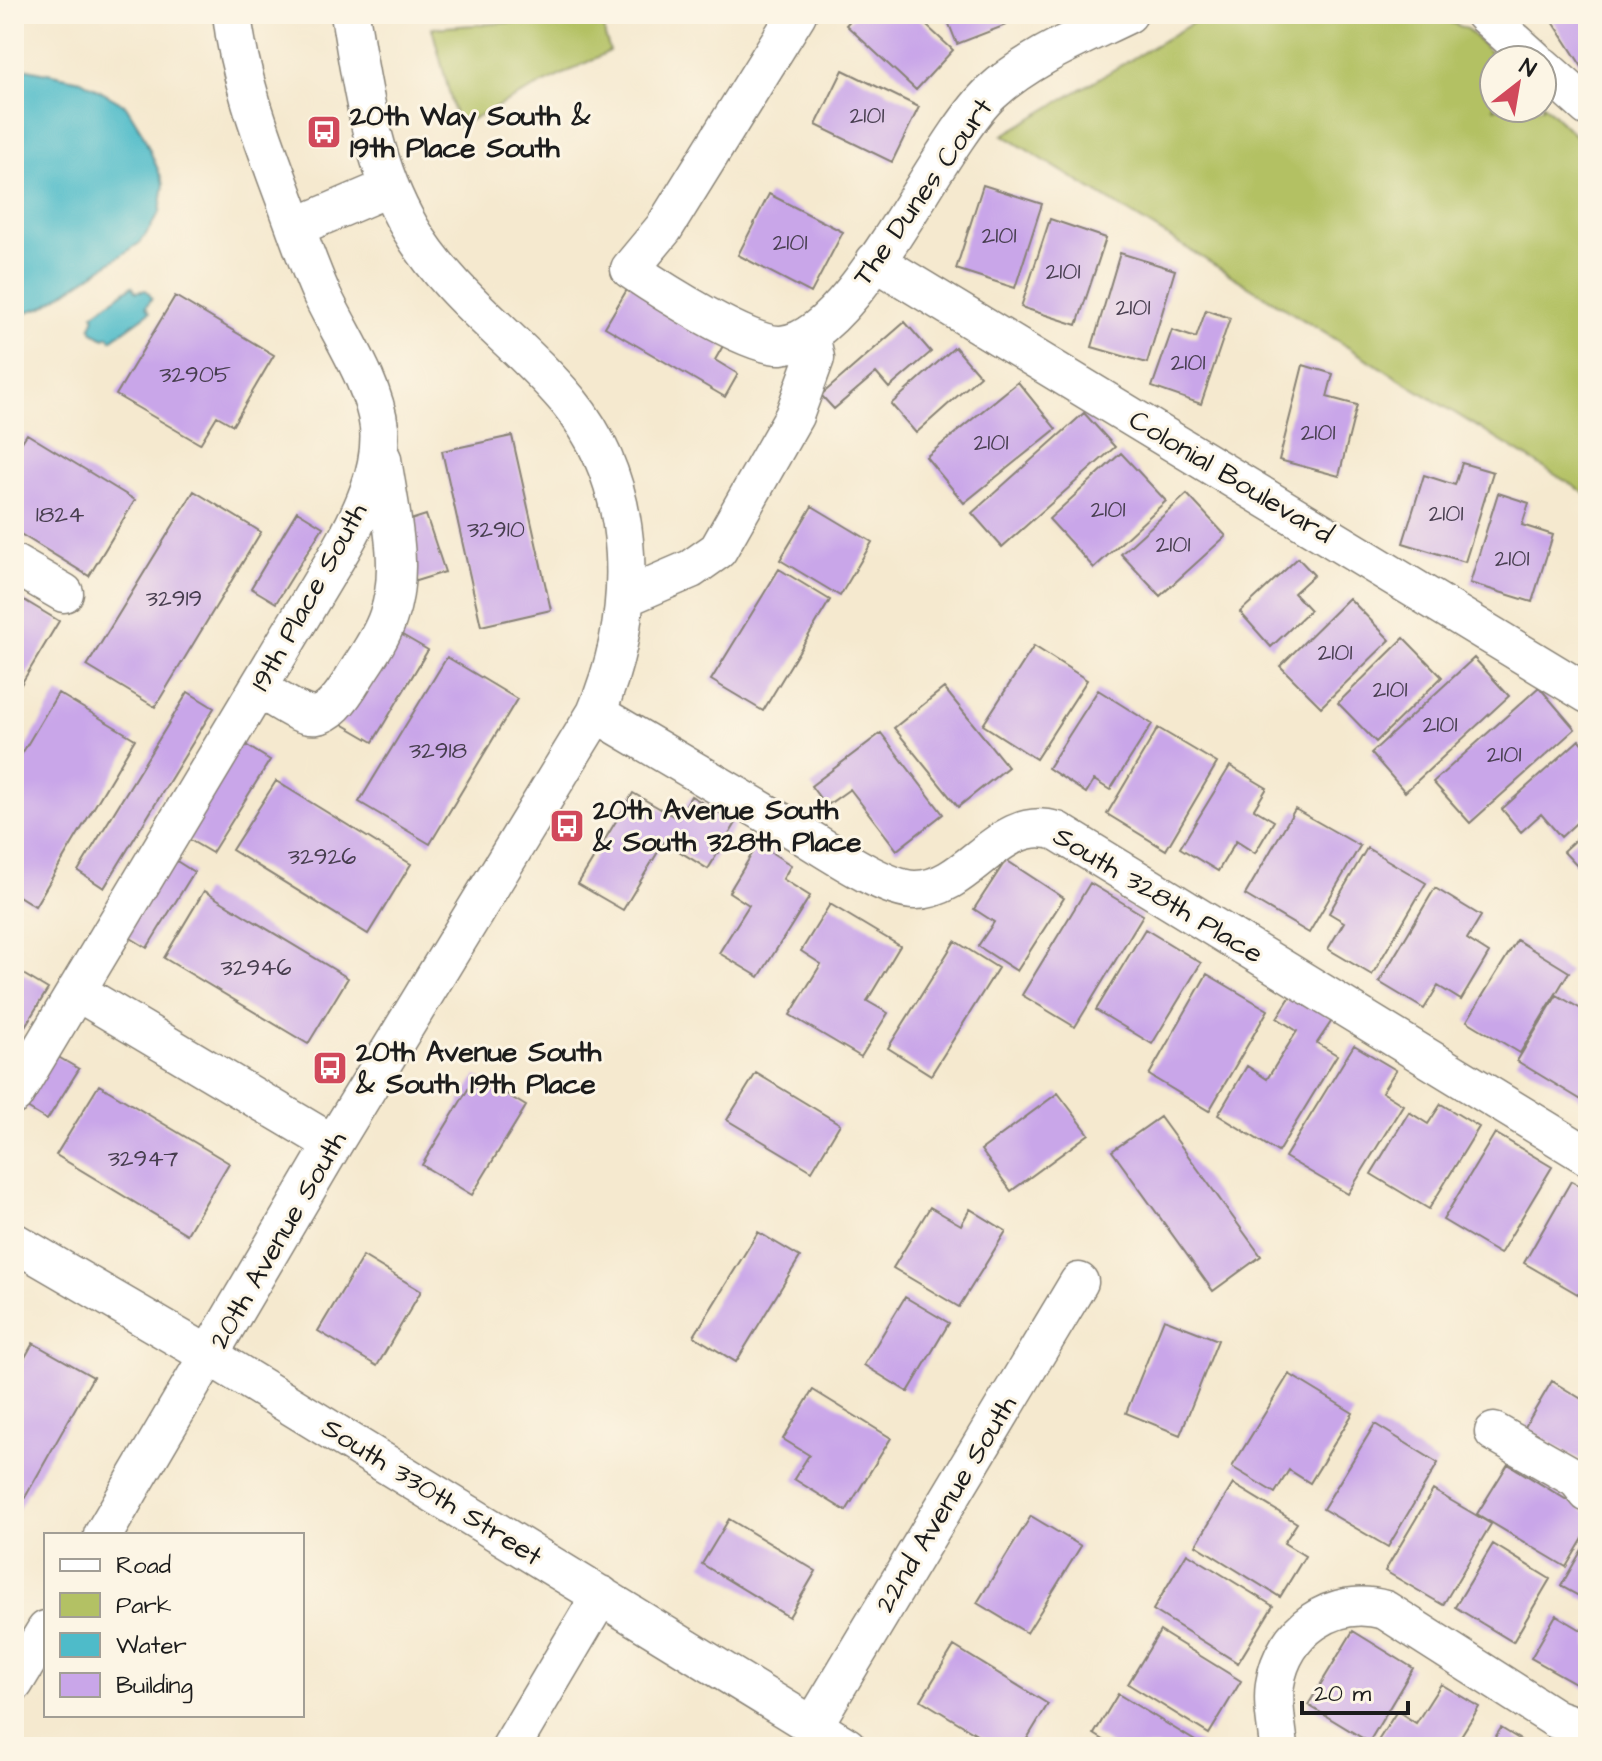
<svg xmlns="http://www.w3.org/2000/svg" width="1602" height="1761" font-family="'Architects Daughter',sans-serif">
<rect width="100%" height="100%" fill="#fcf5e5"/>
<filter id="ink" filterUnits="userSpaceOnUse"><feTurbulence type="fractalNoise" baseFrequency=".0125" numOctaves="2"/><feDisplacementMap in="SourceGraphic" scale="16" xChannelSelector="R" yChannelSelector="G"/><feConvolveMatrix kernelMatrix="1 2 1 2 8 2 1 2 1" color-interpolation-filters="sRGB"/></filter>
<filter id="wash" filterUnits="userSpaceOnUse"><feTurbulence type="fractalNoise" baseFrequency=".006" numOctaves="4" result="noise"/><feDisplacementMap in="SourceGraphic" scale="32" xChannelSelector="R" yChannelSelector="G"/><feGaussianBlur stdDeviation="1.8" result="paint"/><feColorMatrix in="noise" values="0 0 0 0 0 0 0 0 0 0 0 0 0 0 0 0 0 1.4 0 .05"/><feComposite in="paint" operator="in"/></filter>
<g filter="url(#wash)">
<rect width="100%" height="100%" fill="#f5e9cf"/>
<path fill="#b3c164" stroke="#686e40" stroke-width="2" d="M1208,14H1431L1467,29L1498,60H1494V108H1542V103L1588,148V495L1003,135Z
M604,16L605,36L610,51L458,126L432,28Z"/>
<path fill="#4ebbc9" stroke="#356c72" stroke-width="2" d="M23,68L81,80L126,106L142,132L164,184L160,212L141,242L43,307L14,316V70Z
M132,286L136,292L146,290L152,298L146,307L150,312L111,340L108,336L104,338L93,332L91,327L95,317L93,314Z"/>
<g id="blocks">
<path fill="#c9a6e9" d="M856,14H914L953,50L916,90L846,25Z
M945,14H1001L1006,25L957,44Z
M1548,14H1588V76Z
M843,70L919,107L892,162L816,125Z
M983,185L1042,204L1015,288L956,269Z
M769,194L843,232L811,293L738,255Z
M1050,219L1106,238L1077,325L1021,307Z
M1120,253L1175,270L1147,363L1092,347Z
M632,281L728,337L715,360L738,374L725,397L605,327Z
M175,296L274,355L233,425L217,416L200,444L116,395Z
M1206,310L1230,318L1201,404L1152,387L1172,330L1196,338Z
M905,322L931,352L889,388L876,373L834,409L821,395Z
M955,347L980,376L916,433L891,404Z
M1303,365L1333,374L1327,397L1357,405L1339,476L1279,460Z
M1018,382L1056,429L964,503L926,457Z
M1084,413L1115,447L1002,547L972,513Z
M27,434L135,500L89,576L14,530V454Z
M512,436L551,610L481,626L442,451Z
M1121,453L1166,501L1094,568L1049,519Z
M1462,463L1493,472L1465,562L1403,543L1424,475L1455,485Z
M194,491L261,532L155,707L87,666Z
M1498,493L1529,503L1522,525L1553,535L1532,602L1470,583Z
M1187,494L1226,536L1160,596L1121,554Z
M812,506L872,542L840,596L780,560Z
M297,511L323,527L276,603L251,588Z
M426,515L445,572L416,581L398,524Z
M1298,558L1314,575L1294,593L1310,610L1271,647L1240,612Z
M779,569L830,600L763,711L711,680Z
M14,594L59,621L14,696Z
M1349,598L1390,640L1321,707L1280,666Z
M392,629L428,650L373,742L337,721Z
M1404,638L1442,677L1376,742L1338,703Z
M1034,646L1087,680L1036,759L983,725Z
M447,657L517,699L430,844L359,802Z
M1474,658L1509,696L1405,792L1371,753Z
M1539,687L1575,729L1470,823L1433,782Z
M944,688L1008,767L958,807L894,728Z
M1098,690L1152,724L1110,790L1094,780L1086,793L1048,768Z
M188,692L214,708L104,888L78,871Z
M58,693L135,739L35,906L14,893V767Z
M1158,728L1217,763L1166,850L1107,814Z
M881,733L943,814L897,850L850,789L826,806L811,786Z
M236,739L270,760L212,853L178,833Z
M1579,740L1588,750V812L1561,837L1541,814L1521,832L1502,809Z
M1230,766L1267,788L1254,809L1274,821L1255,853L1236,841L1218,871L1180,848Z
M276,781L411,864L368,934L232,850Z
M633,793L678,819L691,796L736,823L708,869L664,842L623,910L578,884Z
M1295,809L1360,846L1309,933L1245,895Z
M1588,828V862L1580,869L1563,851Z
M758,844L791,865L783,879L810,896L759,977L719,953L749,905L729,892Z
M1367,848L1426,883L1372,975L1328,949L1344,922L1329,913Z
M167,855L194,872L147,948L121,932Z
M1006,860L1064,898L1017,971L978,946L994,922L974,909Z
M1090,883L1143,915L1075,1027L1022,995Z
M1435,888L1481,916L1467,939L1489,953L1461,1000L1438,986L1424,1009L1379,982Z
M204,891L348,978L308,1044L164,958Z
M830,904L900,946L867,1001L888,1013L861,1057L790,1015L821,964L801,951Z
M1145,929L1201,963L1152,1044L1096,1010Z
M1517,940L1569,972L1520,1053L1467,1021Z
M955,941L998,968L931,1075L888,1048Z
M18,971L48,989L14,1044V978Z
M1207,974L1268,1010L1209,1111L1149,1075Z
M1292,994L1333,1019L1317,1043L1337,1055L1278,1152L1218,1115L1247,1066L1267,1079L1297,1031L1277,1018Z
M1557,995L1581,1009L1588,997V1104L1517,1061Z
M1354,1045L1396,1070L1382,1092L1403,1105L1348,1194L1285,1157Z
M53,1054L79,1069L47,1120L22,1105Z
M756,1073L840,1124L812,1171L727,1120Z
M476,1076L526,1106L472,1195L422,1165Z
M99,1085L229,1163L187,1234L56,1155Z
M1058,1093L1089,1134L1011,1191L981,1150Z
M1441,1104L1479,1127L1429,1209L1371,1174L1409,1112L1428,1124Z
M1160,1117L1261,1256L1213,1291L1112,1151Z
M1495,1133L1552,1167L1500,1254L1443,1220Z
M1571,1181L1588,1190V1300L1524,1263Z
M930,1207L961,1225L970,1209L1006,1231L959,1307L893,1268Z
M758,1232L800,1257L736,1362L694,1336Z
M363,1256L421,1291L377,1366L318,1331Z
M905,1297L949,1323L908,1392L864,1365Z
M1164,1319L1218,1340L1180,1435L1126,1413Z
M33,1343L93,1377L14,1517V1377Z
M1289,1374L1353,1413L1310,1483L1289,1470L1275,1493L1232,1467Z
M1552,1381L1588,1403V1465L1525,1427Z
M813,1390L891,1438L846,1511L794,1479L809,1455L783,1439Z
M1375,1424L1438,1463L1388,1547L1323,1509Z
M1508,1464L1588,1513V1530L1566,1567L1477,1514Z
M1233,1484L1297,1523L1284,1543L1305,1556L1280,1597L1196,1545Z
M1433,1490L1491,1524L1443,1605L1385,1571Z
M1031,1516L1081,1546L1027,1633L977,1603Z
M729,1519L816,1571L789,1617L702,1564Z
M1588,1539V1601L1561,1586Z
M1493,1544L1550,1579L1513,1642L1455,1607Z
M1187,1553L1273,1606L1238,1663L1153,1610Z
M1556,1615L1588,1634V1690L1531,1658Z
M1160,1631L1241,1681L1209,1734L1128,1684Z
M1353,1631L1413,1668L1369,1742L1308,1705Z
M954,1646L1048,1704L1022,1747H998L921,1700Z
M1441,1684L1479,1707L1454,1747H1374L1397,1711L1416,1723Z
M1118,1694L1205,1747H1115L1094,1734Z
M1501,1728L1532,1747H1489Z
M1468,1737L1486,1747H1462Z"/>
</g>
</g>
<g filter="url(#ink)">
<use href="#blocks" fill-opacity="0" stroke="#888276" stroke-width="2"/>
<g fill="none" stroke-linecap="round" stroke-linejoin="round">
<g stroke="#888276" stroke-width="41">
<path id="minor" d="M797,14L664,228L630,269C658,288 749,347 781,345C854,340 935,146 991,93C1030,57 1081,37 1128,14
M1484,14L1535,60
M1542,66L1588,107
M296,227L390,187
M875,261L1588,694
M14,564L64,593
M626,597L691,569L718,550L794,416L815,358L810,334
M258,688C309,719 320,734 355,676C367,657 381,638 388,617C406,568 389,509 382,459
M596,713C661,751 726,789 791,828C820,845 885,891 916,890C970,889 999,813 1057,831L1588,1156
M76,991L333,1144
M14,1095L342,548C362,513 383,469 379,427C374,383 340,334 321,293C307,262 296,228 284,196C262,137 239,77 232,14
M14,1242L210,1356L847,1747
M1494,1432L1577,1479L1588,1493
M103,1535L333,1144L596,713C638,614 640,489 569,402C519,341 451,298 410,228C372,164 362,87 350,14
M14,1683L46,1630
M813,1726L1079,1282
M511,1747L601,1595
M1279,1747C1277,1727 1272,1704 1275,1684C1283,1631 1333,1595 1385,1610L1556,1719L1588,1730"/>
</g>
<use href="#minor" stroke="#fff" stroke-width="38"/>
</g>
</g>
<defs>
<g id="bus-square" transform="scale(1.8)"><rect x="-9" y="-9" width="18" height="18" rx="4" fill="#d1495b" stroke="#fcf5e5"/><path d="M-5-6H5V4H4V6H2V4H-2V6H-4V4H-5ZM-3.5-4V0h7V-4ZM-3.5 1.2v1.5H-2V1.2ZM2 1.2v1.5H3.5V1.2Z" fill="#fff"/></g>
</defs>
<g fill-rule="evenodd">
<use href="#bus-square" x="324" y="132"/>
<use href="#bus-square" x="567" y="826"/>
<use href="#bus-square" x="330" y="1068"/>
</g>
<g text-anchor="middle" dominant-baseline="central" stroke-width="6" stroke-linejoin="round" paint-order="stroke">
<g font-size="24" fill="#473e4f">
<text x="867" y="116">2101</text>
<text x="999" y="236">2101</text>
<text x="790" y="243">2101</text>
<text x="1063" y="272">2101</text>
<text x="1133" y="308">2101</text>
<text x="1188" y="363">2101</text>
<text x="195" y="375">32905</text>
<text x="1318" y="433">2101</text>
<text x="991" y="443">2101</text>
<text x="1108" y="510">2101</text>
<text x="1446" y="514">2101</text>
<text x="60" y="515">1824</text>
<text x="496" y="530">32910</text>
<text x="1173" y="545">2101</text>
<text x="1512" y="559">2101</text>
<text x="174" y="599">32919</text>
<text x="1335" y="653">2101</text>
<text x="1390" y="690">2101</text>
<text x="1440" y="725">2101</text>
<text x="438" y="751">32918</text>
<text x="1504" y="755">2101</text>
<text x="322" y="857">32926</text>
<text x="256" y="968">32946</text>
<text x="143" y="1159">32947</text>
</g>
<g font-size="28" font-weight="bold" fill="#1c1c1c" stroke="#fcf5e5" text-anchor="start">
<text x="350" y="116">20th Way South &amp;<tspan x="350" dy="32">19th Place South</tspan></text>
<text x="593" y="810">20th Avenue South<tspan x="593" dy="32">&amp; South 328th Place</tspan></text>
<text x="356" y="1052">20th Avenue South<tspan x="356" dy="32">&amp; South 19th Place</tspan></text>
</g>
<g font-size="28" fill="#1c1c1c" stroke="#fcf5e5">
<text transform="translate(923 192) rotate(-55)">The Dunes Court</text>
<text transform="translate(1231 477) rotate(31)">Colonial Boulevard</text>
<text transform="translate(309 597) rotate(-61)">19th Place South</text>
<text transform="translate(1158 895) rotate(31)">South 328th Place</text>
<text transform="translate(278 1240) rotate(-60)">20th Avenue South</text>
<text transform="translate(432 1492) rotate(32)">South 330th Street</text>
<text transform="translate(946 1504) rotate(-59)">22nd Avenue South</text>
</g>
</g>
<rect width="1602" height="1761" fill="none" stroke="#fcf5e5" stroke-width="48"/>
<rect x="44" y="1533" width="260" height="184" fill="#fcf5e5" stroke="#a29e95" stroke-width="2"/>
<rect x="60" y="1559" width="40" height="12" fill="#ffffff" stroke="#a29e95" stroke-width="2"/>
<text x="116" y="1573" font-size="24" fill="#1c1c1c">Road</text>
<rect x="60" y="1593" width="40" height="24" fill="#b3c164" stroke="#a29e95" stroke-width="2"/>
<text x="116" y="1613" font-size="24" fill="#1c1c1c">Park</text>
<rect x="60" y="1633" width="40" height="24" fill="#4ebbc9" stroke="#a29e95" stroke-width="2"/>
<text x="116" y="1653" font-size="24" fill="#1c1c1c">Water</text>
<rect x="60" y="1673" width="40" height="24" fill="#c9a6e9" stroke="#a29e95" stroke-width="2"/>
<text x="116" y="1693" font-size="24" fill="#1c1c1c">Building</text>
<g transform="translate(1518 84) rotate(31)"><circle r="38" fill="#fcf5e5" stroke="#a29e95" stroke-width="2"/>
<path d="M0-6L14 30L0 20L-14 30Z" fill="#d1495b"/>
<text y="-12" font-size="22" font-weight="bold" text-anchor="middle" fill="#1c1c1c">N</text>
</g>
<path d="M1302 1701v12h106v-12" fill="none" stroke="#1c1c1c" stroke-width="4"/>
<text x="1314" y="1701" font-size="24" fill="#1c1c1c" stroke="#fcf5e5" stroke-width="6" paint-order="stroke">20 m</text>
</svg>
